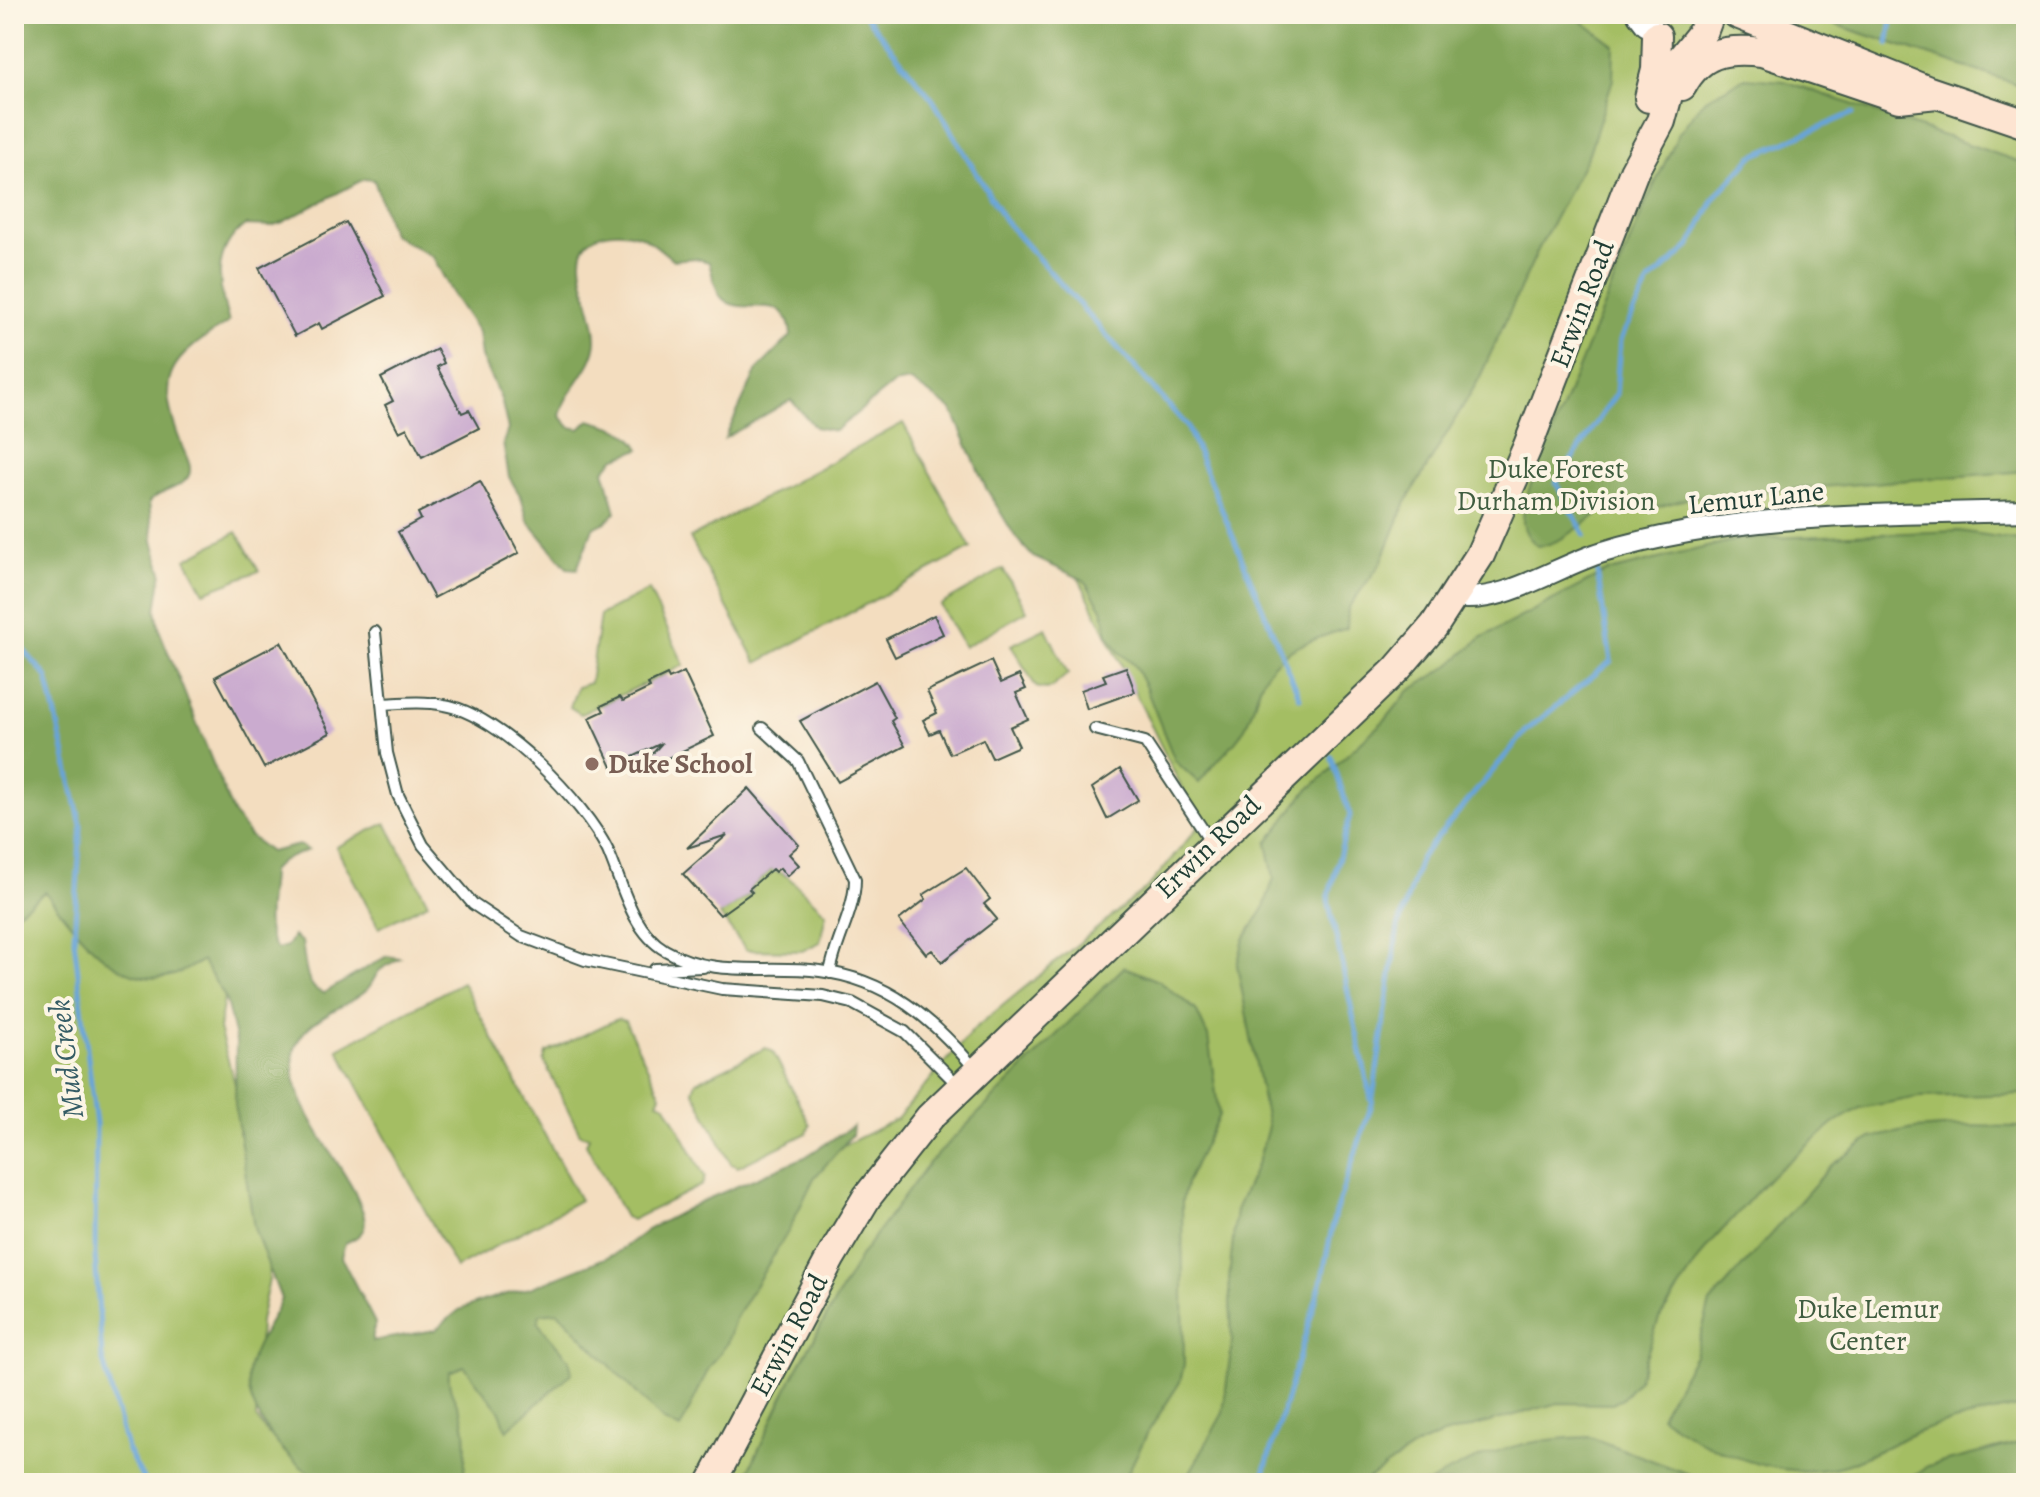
<svg xmlns="http://www.w3.org/2000/svg" width="2040" height="1497" font-family="Alegreya,serif">
<rect width="100%" height="100%" fill="#fcf5e5"/>
<filter id="ink" filterUnits="userSpaceOnUse"><feTurbulence type="fractalNoise" baseFrequency=".0125" numOctaves="2"/><feDisplacementMap in="SourceGraphic" scale="16" xChannelSelector="R" yChannelSelector="G"/><feConvolveMatrix kernelMatrix="1 2 1 2 8 2 1 2 1" color-interpolation-filters="sRGB"/></filter>
<filter id="wash" filterUnits="userSpaceOnUse"><feTurbulence type="fractalNoise" baseFrequency=".006" numOctaves="4" result="noise"/><feDisplacementMap in="SourceGraphic" scale="32" xChannelSelector="R" yChannelSelector="G"/><feGaussianBlur stdDeviation="1.8" result="paint"/><feColorMatrix in="noise" values="0 0 0 0 0 0 0 0 0 0 0 0 0 0 0 0 0 1.4 0 .05"/><feComposite in="paint" operator="in"/></filter>
<g filter="url(#wash)">
<rect width="100%" height="100%" fill="#f3ddbf"/>
<path fill="#a4be64" stroke="#627e4c" stroke-width="2" d="M802,14H2026V1483H14V469L231,955L219,1029L263,1181L269,1279L260,1321L256,1418L268,1434L897,1119L974,1029L1149,886L1200,825Z
M903,423L971,548L757,663L690,538Z
M237,532L259,571L204,592L186,559Z
M1003,569L1027,611L964,647L940,605Z
M649,590L684,665L581,714L570,707L577,687L590,683L600,615Z
M1046,628L1068,674C1055,682 1055,693 1036,687L1011,645Z
M386,823L428,903L379,928L336,847Z
M772,869L787,876L826,913L820,942L802,951L746,950L720,915L752,893L749,889Z
M462,982L580,1200L456,1268L338,1049Z
M617,1019L625,1021L661,1095L658,1102L666,1105L705,1177L702,1185L632,1220L625,1217L586,1144L589,1137L580,1134L544,1061L546,1053Z
M766,1048L773,1052L810,1125L807,1133L738,1167L731,1164L693,1090L696,1082Z"/>
<path fill="#83a55a" stroke="#517147" stroke-width="2" d="M14,14H1572L1614,45L1613,79L1589,153L1537,252L1479,379L1405,504L1381,563L1348,608L1347,628C1314,640 1276,648 1261,684C1254,701 1253,715 1243,731C1231,750 1212,764 1199,783L1175,761L1145,686L1134,665L1119,652L1108,634L1102,609L1084,580L1033,557L1016,538L986,488L952,410L911,381L893,384L835,431L815,427L791,400L725,438L757,370L791,336C788,286 743,320 722,298C715,290 712,273 709,262L695,258L673,260C663,252 650,239 638,235C616,228 581,231 581,261C581,287 596,314 596,340C595,369 565,389 560,416L570,427L580,429L589,420C610,426 629,429 640,449L614,459L604,470L616,512L606,522L593,528L577,569L567,568L528,521L521,497L509,477L503,443L508,429L501,399L481,357L478,332L455,298L433,257L392,234L374,180L364,179L283,222L271,226L245,225C211,251 218,286 229,322C170,359 153,374 182,446C185,455 193,466 189,475C183,489 159,490 149,502L153,541L162,572L156,610L160,632L233,813L250,836L270,852L299,845L308,850L281,861L271,871C271,896 260,931 277,949L287,946L293,936L302,942C305,958 304,990 324,993L387,956L400,958C394,962 385,966 379,971C374,977 372,986 365,991C345,1008 309,1017 297,1043C277,1089 335,1152 355,1193C359,1203 367,1216 364,1228C361,1236 352,1240 345,1243L341,1257L375,1323L372,1341L435,1330L459,1310L485,1300L530,1288L615,1254L647,1230L698,1203L805,1157L853,1126L852,1135L814,1178L789,1230L735,1319L727,1343L709,1368L680,1429L664,1421L558,1312L540,1314L538,1323L569,1359L572,1373L507,1430L500,1412L464,1366L449,1372C447,1392 458,1401 463,1419C468,1441 465,1461 463,1483C439,1483 343,1489 327,1482C291,1469 243,1412 248,1372C250,1353 273,1318 281,1299L254,1228L235,1107L236,1042L225,997L202,961C193,965 184,972 174,975C117,992 76,930 45,892L14,915Z
M1803,14H2026V87Z
M1745,78L1784,81L2026,164V471L1693,497L1644,511L1633,501C1594,504 1574,543 1538,546C1516,530 1523,512 1529,489L1647,200L1679,133L1704,100Z
M1959,531L2026,541V1094L1919,1097L1860,1108L1836,1122L1771,1176L1707,1247L1659,1319L1638,1380L1622,1399L1612,1404L1558,1403L1440,1436L1416,1446L1363,1483H1184L1223,1413L1232,1341L1229,1279L1236,1210L1258,1162L1268,1127L1237,965L1244,939L1263,910L1274,878L1267,843L1303,795L1387,718L1408,692L1450,665L1481,638L1606,572L1739,539Z
M1124,967L1159,981L1196,1010L1208,1036L1219,1115L1187,1181L1182,1201L1184,1364L1180,1382L1148,1432L1123,1483H743L792,1378L861,1255L928,1164Z
M1956,1126L2026,1127V1405C1992,1413 1956,1418 1924,1430C1897,1439 1872,1456 1845,1465C1783,1484 1711,1452 1660,1416L1695,1355L1710,1303L1831,1166L1871,1138L1914,1129Z
M1590,1437L1712,1483H1429C1480,1451 1531,1438 1590,1437Z
M2026,1441V1483H1903L1928,1466Z"/>
<g fill="none" stroke-linecap="round" stroke-linejoin="round">
<path stroke="#67a4d8" stroke-width="5" d="M864,14L933,100L1005,221L1187,426L1300,698
M1888,44L1893,14
M1585,535L1556,483L1616,394L1620,340L1649,282L1690,246L1715,197L1753,156L1853,113
M14,639L47,677L81,825L74,939L96,1125L95,1255L102,1357L127,1449L145,1483
M1331,756L1350,815L1328,899L1371,1099
M1261,1483L1321,1283L1335,1213L1372,1104L1398,927L1421,857L1526,731L1611,661L1597,571"/>
</g>
<g id="blocks">
<path fill="#caabcf" d="M346,222L385,296L322,329L319,323L295,336L259,268Z
M437,349L444,363L437,367L462,413L469,410L479,428L422,457L407,428L399,432L385,405L393,401L381,378Z
M480,481L519,553L434,598L398,532L421,519L418,513Z
M934,615L943,634L895,657L886,639Z
M281,642L330,733L264,768L215,677Z
M991,661L1001,683L1019,675L1026,689L1016,693L1028,719L1010,727L1019,746L992,758L983,739L950,754L939,730L930,734L923,720L937,713L927,691Z
M1126,667L1135,692L1087,709L1081,690L1106,681L1103,675Z
M684,672L714,736L634,774L662,743L612,767L589,718L604,711L601,706L620,697L623,701L650,688L648,684L667,675L669,679Z
M875,681L895,718L891,721L905,746L838,782L800,721Z
M1120,769L1138,800L1107,819L1092,788Z
M749,788L799,845L789,854L799,865L787,876L780,868L775,872L772,869L749,889L752,892L720,915L683,874L727,835L687,848Z
M966,868L990,899L984,904L997,919L942,962L932,950L926,954L899,920L926,899L923,895Z"/>
</g>
</g>
<g filter="url(#ink)">
<use href="#blocks" fill-opacity="0" stroke="#3f5549" stroke-width="2"/>
<g fill="none" stroke-linecap="round" stroke-linejoin="round">
<g stroke="#3f5549" stroke-width="14">
<path id="service" d="M375,632L387,753L398,795L423,845L473,904L521,936L585,960L722,989L823,996L852,1003L905,1032L959,1086
M383,704C403,703 424,701 444,705C499,714 585,802 608,851C622,883 632,931 665,950C714,979 766,964 820,971C887,979 933,1019 975,1069
M762,728L798,761L855,879C855,911 835,941 830,973
M1095,729L1145,742L1211,842
M655,969L703,967"/>
</g>
<g stroke="#3f5549" stroke-width="24">
<path id="minor" d="M1454,597C1504,605 1556,566 1603,552C1739,511 1885,515 2026,511"/>
</g>
<g stroke="#3f5549" stroke-width="30">
<path id="tertiary" d="M1641,14L1648,23"/>
</g>
<g stroke="#3f5549" stroke-width="32">
<path id="secondary" d="M1737,14L1929,91L2026,124
M1682,86C1700,52 1725,48 1762,52L1899,98L1937,94
M1649,98L1656,70L1657,36
M711,1483L831,1257L867,1197L930,1117L1397,669L1434,626L1480,555L1527,448L1634,171L1661,121L1676,65L1704,30L1710,14"/>
</g>
<use href="#service" stroke="#fff" stroke-width="10"/>
<use href="#minor" stroke="#fff" stroke-width="20"/>
<use href="#tertiary" stroke="#fff" stroke-width="26"/>
<use href="#secondary" stroke="#fde4d1" stroke-width="28"/>
</g>
</g>
<circle fill="#8d6e63" stroke="#fcf5e5" stroke-width="3" cx="592" cy="764" r="8"/>
<g text-anchor="middle" dominant-baseline="central" stroke-width="8" stroke-linejoin="round" paint-order="stroke">
<g font-size="28" fill="#1f3d34" stroke="#fcf5e5">
<text transform="translate(1582 304) rotate(-69)">Erwin Road</text>
<text transform="translate(1756 498) rotate(-6)">Lemur Lane</text>
<text transform="translate(1208 847) rotate(-44)">Erwin Road</text>
<text transform="translate(789 1335) rotate(-62)">Erwin Road</text>
</g>
<g font-size="28" fill="#405d40" stroke="#fcf5e5">
<text x="1556" y="469">Duke Forest<tspan x="1556" dy="32">Durham Division</tspan></text>
<text x="1868" y="1309">Duke Lemur<tspan x="1868" dy="32">Center</tspan></text>
</g>
<g font-size="28" font-weight="bold" fill="#785e54" stroke="#fcf5e5" text-anchor="start">
<text x="608" y="764">Duke School</text>
</g>
<g font-size="30" font-style="italic" fill="#355c65" stroke="#fcf5e5">
<text transform="translate(66 1059) rotate(-97)">Mud Creek</text>
</g>
</g>
<rect width="2040" height="1497" fill="none" stroke="#fcf5e5" stroke-width="48"/>
</svg>
